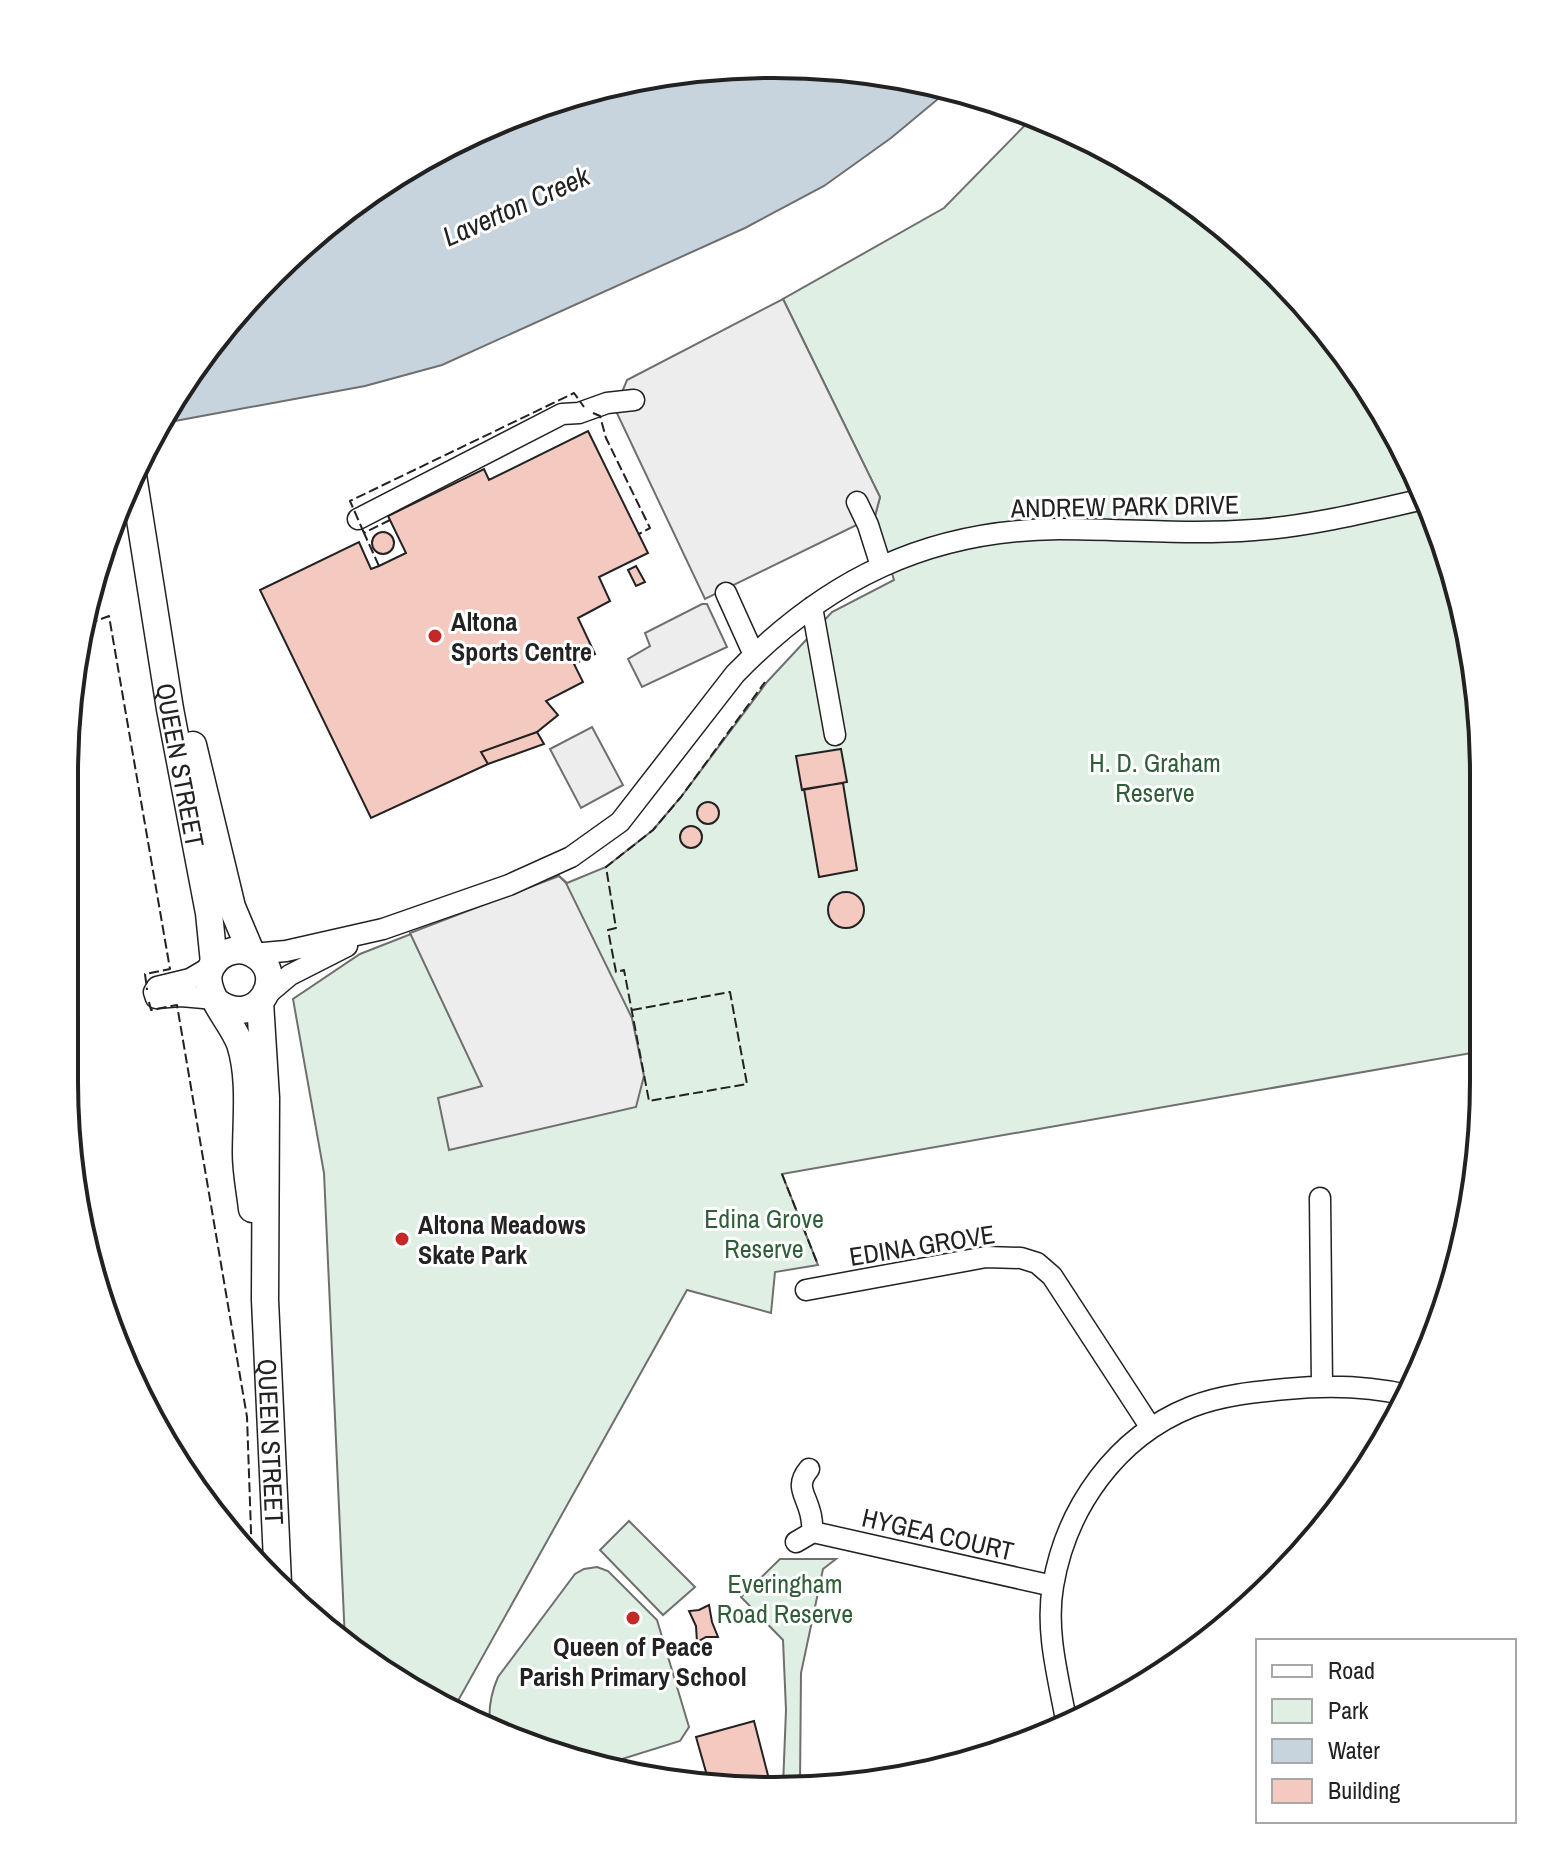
<svg xmlns="http://www.w3.org/2000/svg" width="1548" height="1855" font-family="'Archivo Narrow',sans-serif">
<rect width="100%" height="100%" fill="#fff"/>
<path fill="#e0efe3" stroke="#6f6f6f" stroke-width="2" d="M1035,115L1168,183L1276,272L1364,379L1430,502L1470,635L1484,774L1483,1051L782,1174L818,1265L775,1272L771,1313L687,1290L454,1708L380,1672L345,1641L324,1173L293,999L360,954L559,876L567,883L606,867L653,830L681,797L767,682L832,612L894,580L875,516L880,497L783,299L944,208Z
M629,1521L695,1587L663,1615L600,1550Z
M780,1559H836L823,1569L801,1673L800,1785L783,1786L786,1710L783,1640L741,1597Z
M597,1567L608,1571L657,1620L689,1727L680,1741L603,1765L545,1753L490,1726C488,1708 491,1693 498,1677L575,1574L584,1569Z"/>
<path fill="#ededed" stroke="#6f6f6f" stroke-width="2" d="M783,299L880,497L875,516L705,599L615,409L627,380Z
M702,604H707L727,647L642,687L628,659L650,646L645,633Z
M592,727L623,785L581,808L550,749Z
M559,876L566,883L632,1018L644,1076L636,1107L449,1150L438,1098L482,1086L410,933Z"/>
<path fill="#c7d3dd" stroke="#6f6f6f" stroke-width="2" d="M774,64L912,78L950,89L891,138L824,186L745,228L442,365L365,386L164,423L272,272L380,183L502,118L635,78Z"/>
<path fill="#f3c9c0" stroke="#222" stroke-width="2" d="M588,431L648,553L599,577L610,601L578,618L595,654L574,664L583,682L546,701L558,715L537,732L481,752L488,764L371,818L260,590L359,542L371,569L379,566L406,553L388,516L484,469L489,480Z
M372 543a11 11 0 1 1 22 0a11 11 0 1 1-22 0Z
M636,566L645,582L636,586L628,570Z
M537,732L544,744L488,764L481,752Z
M841,749L847,782L802,790L796,756Z
M843,783L857,870L819,877L804,789Z
M697 813a11 11 0 1 1 22 0a11 11 0 1 1-22 0Z
M680 837a11 11 0 1 1 22 0a11 11 0 1 1-22 0Z
M828 910a18 18 0 1 1 36 0a18 18 0 1 1-36 0Z
M709,1605L712,1622L718,1637H706L697,1642L696,1626L689,1611L699,1610Z
M754,1721L771,1787L727,1789L710,1786L696,1737Z"/>
<g fill="none" stroke-linecap="round" stroke-linejoin="round">
<g stroke="#222" stroke-width="23">
<path id="minor" d="M857,502L868,525L881,566
M358,519L562,414L579,413L607,403L634,400
M726,593L754,655
M812,607L835,735
M253,954L286,951L383,929L509,885L571,857L620,822L735,674C826,580 927,530 1059,529C1124,529 1189,535 1254,530C1313,526 1370,511 1428,498
M212,966L190,979L157,987L154,992L156,998L181,996L215,999
M265,996L290,975L347,946
M1320,1198L1322,1386
M806,1290L986,1257L1021,1258L1037,1263L1052,1276L1151,1428
M813,1532L1053,1586
M796,1542L813,1532C812,1526 812,1518 810,1512C805,1493 795,1486 809,1469
M1067,1725C1059,1680 1045,1632 1053,1586C1066,1508 1116,1437 1191,1407C1222,1395 1254,1392 1286,1389C1326,1385 1369,1386 1407,1395"/>
</g>
<g stroke="#222" stroke-width="29">
<g id="major">
<path id="s1" d="M133,475L170,709L209,913L214,963"/>
<path d="M193,745L232,907L251,952"/>
<path d="M217,1002C257,1031 290,974 253,954C236,944 214,955 209,973C204,995 233,1023 240,1044C251,1078 246,1119 246,1154C246,1172 250,1191 252,1209"/>
<path id="s2" d="M260,1002L266,1098L265,1300L278,1583"/>
</g>
</g>
<use href="#minor" stroke="#fff" stroke-width="20"/>
<use href="#major" stroke="#fff" stroke-width="26"/>
<path stroke="#222" stroke-width="2" stroke-dasharray="10 4" stroke-linecap="butt" d="M593,413L600,416L606,438L650,528L639,534
M364,533L350,501L574,393L584,407
M379,566L364,533L390,520
M88,624L109,616L170,969L145,974L147,990
M149,1002L151,1010L177,1005L247,1417L252,1560
M632,1010L730,992L747,1084L649,1101L624,970L616,972L608,930L616,928L606,867L653,830L681,797L765,682
M782,1174L818,1265"/>
</g>
<g fill="#c62828" stroke="#fff" stroke-width="3">
<circle cx="435" cy="636" r="8"/>
<circle cx="402" cy="1239" r="8"/>
<circle cx="633" cy="1618" r="8"/>
</g>
<g text-anchor="middle" dominant-baseline="central" stroke-width="6" stroke-linejoin="round" paint-order="stroke">
<g font-size="26" fill="#222" stroke="#fff">
<text transform="translate(1125 506) rotate(-1)">ANDREW PARK DRIVE</text>
<text stroke="none"><textPath href="#s1" startOffset="294">QUEEN STREET</textPath></text>
<text transform="translate(922 1245) rotate(-9)">EDINA GROVE</text>
<text stroke="none"><textPath href="#s2" startOffset="440">QUEEN STREET</textPath></text>
<text transform="translate(938 1534) rotate(13)">HYGEA COURT</text>
</g>
<g font-size="26" font-weight="bold" fill="#222" stroke="#fff" text-anchor="start">
<text x="451" y="621">Altona<tspan x="451" dy="30">Sports Centre</tspan></text>
<text x="418" y="1224">Altona Meadows<tspan x="418" dy="30">Skate Park</tspan></text>
<text x="633" y="1646" text-anchor="middle">Queen of Peace<tspan x="633" dy="30">Parish Primary School</tspan></text>
</g>
<g font-size="26" fill="#2f5e38" stroke="#fff">
<text x="1155" y="762">H. D. Graham<tspan x="1155" dy="30">Reserve</tspan></text>
<text x="764" y="1218">Edina Grove<tspan x="764" dy="30">Reserve</tspan></text>
<text x="785" y="1583">Everingham<tspan x="785" dy="30">Road Reserve</tspan></text>
</g>
<g font-size="28" font-style="italic" fill="#222" stroke="#fff">
<text transform="translate(516 206) rotate(-24)">Laverton Creek</text>
</g>
</g>
<path d="M0 0H1548V1855H0ZM774 78H774A696 696 0 0 1 1470 774V1081A696 696 0 0 1 774 1777H774A696 696 0 0 1 78 1081V774A696 696 0 0 1 774 78Z" fill="#fff" fill-rule="evenodd"/>
<path fill="none" stroke="#222" stroke-width="4" d="M774 78H774A696 696 0 0 1 1470 774V1081A696 696 0 0 1 774 1777H774A696 696 0 0 1 78 1081V774A696 696 0 0 1 774 78Z"/>
<rect x="1256" y="1639" width="260" height="184" fill="#ffffff" stroke="#a7a7a7" stroke-width="2"/>
<rect x="1272" y="1665" width="40" height="12" fill="#ffffff" stroke="#a7a7a7" stroke-width="2"/>
<text x="1328" y="1679" font-size="24" fill="#222222">Road</text>
<rect x="1272" y="1699" width="40" height="24" fill="#e0efe3" stroke="#a7a7a7" stroke-width="2"/>
<text x="1328" y="1719" font-size="24" fill="#222222">Park</text>
<rect x="1272" y="1739" width="40" height="24" fill="#c7d3dd" stroke="#a7a7a7" stroke-width="2"/>
<text x="1328" y="1759" font-size="24" fill="#222222">Water</text>
<rect x="1272" y="1779" width="40" height="24" fill="#f3c9c0" stroke="#a7a7a7" stroke-width="2"/>
<text x="1328" y="1799" font-size="24" fill="#222222">Building</text>
</svg>
